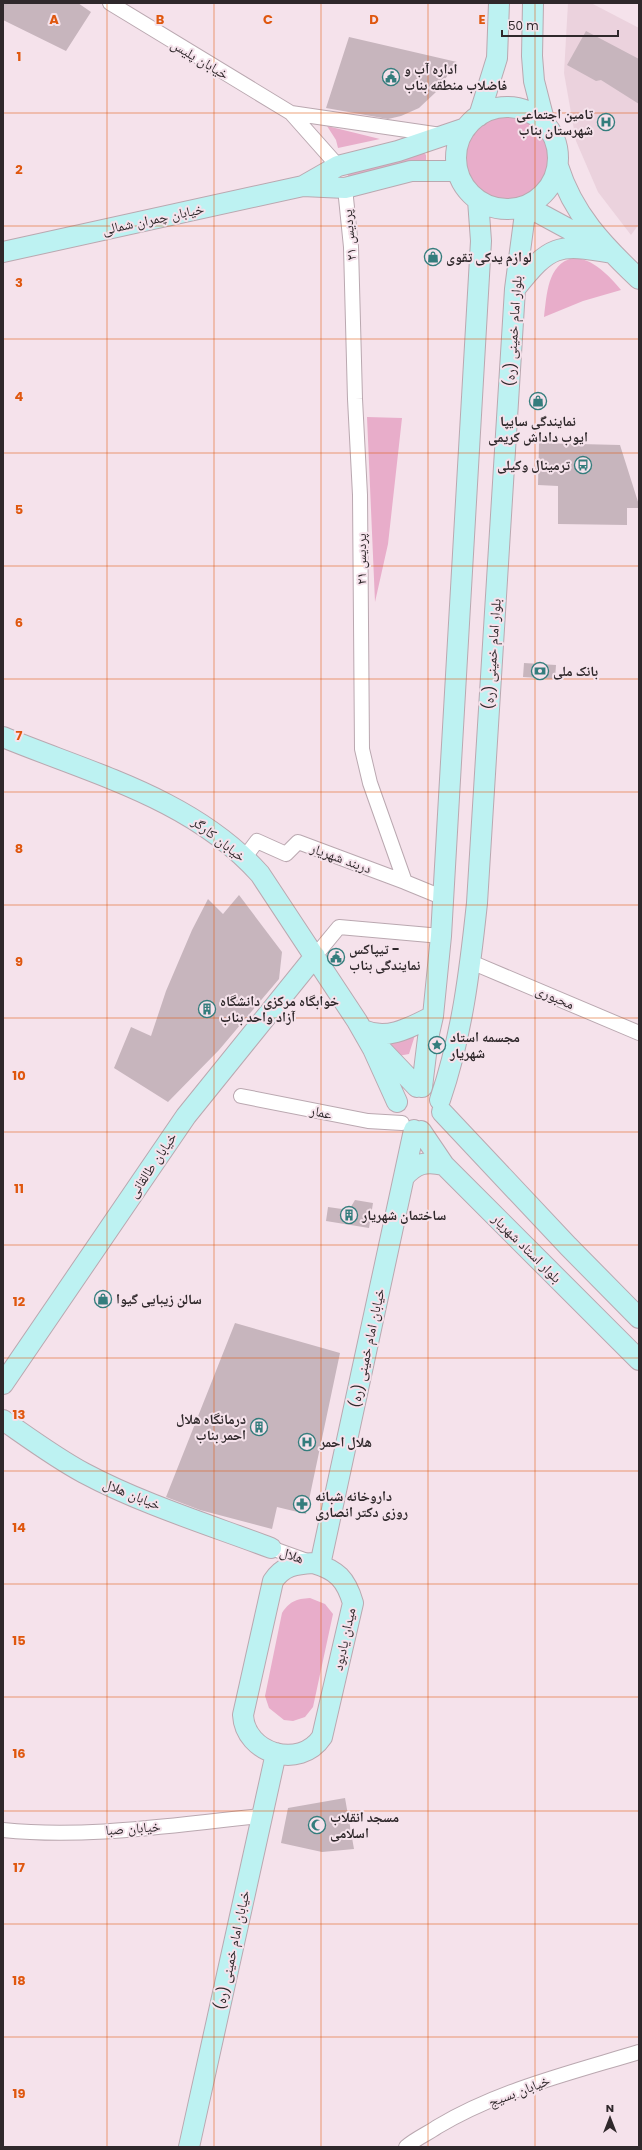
<svg xmlns="http://www.w3.org/2000/svg" width="642" height="2150" font-family="Poppins,'Noto Naskh Arabic',sans-serif">
<rect width="100%" height="100%" fill="#f5e2eb"/>
<path fill="#ebd2dd" d="M568,3H591L639,28V224L631,235L598,192L576,141L564,73Z"/>
<path fill="#e8adca" d="M464 158a44 44 0 1 1 88 0a44 44 0 1 1-88 0Z
M327,126L380,139L338,148L336,140Z
M422,150L426,155V161L349,178L347,173Z
M573,258C593,258 609,276 621,290L583,301L544,317C547,295 547,264 573,258Z
M367,417L402,418L388,544L375,602Z
M416,1032L409,1054L398,1056L379,1039Z
M310,1598L325,1604L333,1614L313,1707L305,1717L293,1721L284,1720L269,1708L265,1696L282,1613C290,1601 296,1599 310,1598Z"/>
<path fill="#c7b5bd" d="M3,3H78L91,12L66,51L3,20Z
M586,31L639,59V104L601,80L596,81L567,65Z
M349,37L457,62L436,92L419,108L401,116L388,119L326,108Z
M539,443L620,445L639,505V508H627V525L558,524V486L538,485Z
M524,663L556,665L555,679L523,677Z
M239,895L282,952L279,979L219,1050L168,1102L114,1068L131,1027L151,1036L166,991L192,930L208,899L223,914Z
M355,1200L373,1203L369,1228L326,1221L328,1207L349,1210Z
M235,1323L340,1353L306,1514L277,1507L272,1529L200,1510L166,1497Z
M345,1798L354,1849L322,1852L281,1843L288,1808Z"/>
<g fill="none" stroke-linecap="round" stroke-linejoin="round">
<g stroke="#baa8b0" stroke-width="16">
<path id="street" d="M110,3L291,113L338,166
M291,113L441,135
M345,188L351,247L355,399L360,495L362,749L370,783L405,882L444,898
M245,857L257,841L286,854L298,842L405,882
M315,956L339,927L441,936
M471,962L639,1033
M241,1096L368,1121L402,1123
M271,1548L310,1562
M3,1830C89,1839 177,1824 262,1816
M406,2147C415,2139 427,2134 437,2127C499,2090 570,2073 639,2052"/>
</g>
<g stroke="#baa8b0" stroke-width="22">
<path id="secondary" d="M533,3L532,56L534,81L545,124
M456 158a51 51 0 1 1 102 0a51 51 0 1 1-102 0Z
M479,116L497,58L499,3
M558,166C573,214 603,245 639,279
M303,186L338,166L398,151L466,128
M526,206L600,246
M3,252L303,186L345,188L411,171H457
M515,289C550,245 557,243 612,253
M3,737C93,774 193,799 260,874L357,1021L373,1049L397,1102
M363,1030C388,1041 411,1027 433,1016
M376,1044L417,1087
M422,1087L428,1038L433,1016L441,936L481,241L478,200
M440,1100C462,1036 470,969 477,903L515,289L526,206
M442,1112L568,1246L639,1318
M421,1131L444,1165L639,1360
M404,1177C416,1163 426,1161 444,1165
M3,1384L186,1116L315,956
M3,1420C29,1438 56,1458 84,1473C142,1504 210,1525 271,1548
M313,1563C337,1570 346,1579 353,1603L322,1737C300,1770 245,1754 243,1715L273,1581C283,1566 295,1564 313,1563Z
M320,1565L414,1130
M189,2147L276,1753"/>
</g>
<use href="#street" stroke="#fff" stroke-width="14"/>
<use href="#secondary" stroke="#bdf2f2" stroke-width="20"/>
</g>
<path fill="none" stroke="#df570e" stroke-width="1" stroke-opacity="0.55" d="M107,3V2147M214,3V2147M321,3V2147M428,3V2147M535,3V2147M3,113H639M3,226H639M3,339H639M3,453H639M3,566H639M3,679H639M3,792H639M3,905H639M3,1018H639M3,1132H639M3,1245H639M3,1358H639M3,1471H639M3,1584H639M3,1697H639M3,1811H639M3,1924H639M3,2037H639"/>
<defs>
<g id="civic-ring" transform="scale(0.9)"><circle r="9.5" fill="#f5e2eb" stroke="#347d7d" stroke-width="1.5"/><path d="M-.6-6.5H3V-4.5H.6V-3L4-1V1h2V6H-6V1h2V-1L-.6-3ZM-1.2 2.5V6h2.4V2.5Z" fill="#347d7d"/></g>
<g id="hospital-ring" transform="scale(0.9)"><circle r="9.5" fill="#f5e2eb" stroke="#347d7d" stroke-width="1.5"/><path d="M-5-5h3v3.5h4V-5h3V5h-3V1.5h-4V5h-3Z" fill="#347d7d"/></g>
<g id="shop-ring" transform="scale(0.9)"><circle r="9.5" fill="#f5e2eb" stroke="#347d7d" stroke-width="1.5"/><path d="M-5-2.5h2.3a2.7 3.5 0 0 1 5.4 0H5L5.5 6h-11ZM-1.5-2.5h3a1.5 2.3 0 0 0-3 0Z" fill="#347d7d"/></g>
<g id="bus-ring" transform="scale(0.9)"><circle r="9.5" fill="#f5e2eb" stroke="#347d7d" stroke-width="1.5"/><path d="M-5-6H5V4H4V6H2V4H-2V6H-4V4H-5ZM-3.5-4V0h7V-4ZM-3.5 1.2v1.5H-2V1.2ZM2 1.2v1.5H3.5V1.2Z" fill="#347d7d"/></g>
<g id="bank-ring" transform="scale(0.9)"><circle r="9.5" fill="#f5e2eb" stroke="#347d7d" stroke-width="1.5"/><path d="M-6-4H6V4H-6ZM0-2.3a2.3 2.3 0 1 0 0 4.6a2.3 2.3 0 1 0 0-4.6Z" fill="#347d7d"/></g>
<g id="building-ring" transform="scale(0.9)"><circle r="9.5" fill="#f5e2eb" stroke="#347d7d" stroke-width="1.5"/><path d="M-4-6H4V6H1V3H-1V6H-4ZM-2.5-4.3h1.7v1.8h-1.7ZM.8-4.3h1.7v1.8H.8ZM-2.5-1h1.7V.8h-1.7ZM.8-1h1.7V.8H.8Z" fill="#347d7d"/></g>
<g id="sight-ring" transform="scale(0.9)"><circle r="9.5" fill="#f5e2eb" stroke="#347d7d" stroke-width="1.5"/><path d="M0-6L1.8-2.2L6-1.7L2.9 1.2L3.7 5.4L0 3.3L-3.7 5.4L-2.9 1.2L-6-1.7L-1.8-2.2Z" fill="#347d7d"/></g>
<g id="pharmacy-ring" transform="scale(0.9)"><circle r="9.5" fill="#f5e2eb" stroke="#347d7d" stroke-width="1.5"/><path d="M-2-6h4v4h4v4h-4v4h-4v-4h-4v-4h4Z" fill="#347d7d"/></g>
<g id="mosque-ring" transform="scale(0.9)"><circle r="9.5" fill="#f5e2eb" stroke="#347d7d" stroke-width="1.5"/><path d="M3.5-4.9A6 6 0 1 0 3.5 4.9A5 5 0 1 1 3.5-4.9Z" fill="#347d7d"/></g>
</defs>
<g fill-rule="evenodd">
<use href="#civic-ring" x="391" y="77"/>
<use href="#hospital-ring" x="606" y="122"/>
<use href="#shop-ring" x="433" y="257"/>
<use href="#shop-ring" x="538" y="401"/>
<use href="#bus-ring" x="583" y="465"/>
<use href="#bank-ring" x="540" y="671"/>
<use href="#civic-ring" x="336" y="957"/>
<use href="#building-ring" x="207" y="1009"/>
<use href="#sight-ring" x="437" y="1045"/>
<use href="#building-ring" x="349" y="1215"/>
<use href="#shop-ring" x="103" y="1299"/>
<use href="#building-ring" x="259" y="1427"/>
<use href="#hospital-ring" x="307" y="1442"/>
<use href="#pharmacy-ring" x="302" y="1504"/>
<use href="#mosque-ring" x="317" y="1825"/>
</g>
<g text-anchor="middle" dominant-baseline="central" stroke-width="4" stroke-linejoin="round" paint-order="stroke">
<g font-size="14" fill="#2f282b" stroke="#f5e2eb">
<text transform="translate(200 59) rotate(31)">خیابان پلیس</text>
<text transform="translate(153 219) rotate(-12)">خیابان چمران شمالی</text>
<text transform="translate(349 235) rotate(-95)">پردیس ۲۱</text>
<text transform="translate(513 331) rotate(-86)">بلوار امام خمینی (ره)</text>
<text transform="translate(361 559) rotate(-90)">پردیس ۲۱</text>
<text transform="translate(492 654) rotate(-86)">بلوار امام خمینی (ره)</text>
<text transform="translate(219 839) rotate(38)">خیابان کارگر</text>
<text transform="translate(341 858) rotate(20)">دربند شهریار</text>
<text transform="translate(555 997) rotate(23)">محبوری</text>
<text transform="translate(321 1112) rotate(11)">عمار</text>
<text transform="translate(152 1165) rotate(-56)">خیابان طالقانی</text>
<text transform="translate(527 1248) rotate(45)">بلوار استاد شهریار</text>
<text transform="translate(367 1348) rotate(-78)">خیابان امام خمینی (ره)</text>
<text transform="translate(132 1494) rotate(22)">خیابان هلال</text>
<text transform="translate(292 1555) rotate(20)">هلال</text>
<text transform="translate(344 1639) rotate(-78)">میدان یادبود</text>
<text transform="translate(133 1828) rotate(-4)">خیابان صبا</text>
<text transform="translate(232 1950) rotate(-78)">خیابان امام خمینی (ره)</text>
<text transform="translate(519 2091) rotate(-21)">خیابان بسیج</text>
</g>
<g font-size="14" font-weight="bold" fill="#2f282b" stroke="#f5e2eb" text-anchor="start">
<text x="404" y="69">اداره آب و<tspan x="404" dy="16">فاضلاب منطقه بناب</tspan></text>
<text x="593" y="114" text-anchor="end">تامین اجتماعی<tspan x="593" dy="16">شهرستان بناب</tspan></text>
<text x="446" y="257">لوازم یدکی تقوی</text>
<text x="538" y="421" text-anchor="middle">نمایندگی سایپا<tspan x="538" dy="16">ایوب داداش کریمی</tspan></text>
<text x="570" y="465" text-anchor="end">ترمینال وکیلی</text>
<text x="553" y="671">بانک ملی</text>
<text x="349" y="949">تیپاکس -<tspan x="349" dy="16">نمایندگی بناب</tspan></text>
<text x="220" y="1001">خوابگاه مرکزی دانشگاه<tspan x="220" dy="16">آزاد واحد بناب</tspan></text>
<text x="450" y="1037">مجسمه استاد<tspan x="450" dy="16">شهریار</tspan></text>
<text x="362" y="1215">ساختمان شهریار</text>
<text x="116" y="1299">سالن زیبایی گیوا</text>
<text x="246" y="1419" text-anchor="end">درمانگاه هلال<tspan x="246" dy="16">احمر بناب</tspan></text>
<text x="320" y="1442">هلال احمر</text>
<text x="315" y="1496">داروخانه شبانه<tspan x="315" dy="16">روزی دکتر انصاری</tspan></text>
<text x="330" y="1817">مسجد انقلاب<tspan x="330" dy="16">اسلامی</tspan></text>
</g>
</g>
<g font-size="13" text-anchor="middle" font-weight="bold" fill="#df570e" stroke="#f5e2eb" stroke-width="4" stroke-linejoin="round" paint-order="stroke">
<text x="54" y="24">A</text>
<text x="160" y="24">B</text>
<text x="268" y="24">C</text>
<text x="374" y="24">D</text>
<text x="482" y="24">E</text>
<text x="19" y="61">1</text>
<text x="19" y="174">2</text>
<text x="19" y="287">3</text>
<text x="19" y="401">4</text>
<text x="19" y="514">5</text>
<text x="19" y="627">6</text>
<text x="19" y="740">7</text>
<text x="19" y="853">8</text>
<text x="19" y="966">9</text>
<text x="19" y="1080">10</text>
<text x="19" y="1193">11</text>
<text x="19" y="1306">12</text>
<text x="19" y="1419">13</text>
<text x="19" y="1532">14</text>
<text x="19" y="1645">15</text>
<text x="19" y="1758">16</text>
<text x="19" y="1872">17</text>
<text x="19" y="1985">18</text>
<text x="19" y="2098">19</text>
</g>
<rect width="642" height="2150" fill="none" stroke="#2f282b" stroke-width="8"/>
<g transform="translate(610 2118)" stroke="#f5e2eb" stroke-width="3" paint-order="stroke">
<path d="M0-3L7 15L0 10L-7 15Z" fill="#2f282b"/>
<text y="-6" font-size="11" font-weight="bold" text-anchor="middle" fill="#2f282b">N</text>
</g>
<path d="M502 30v6h116v-6" fill="none" stroke="#2f282b" stroke-width="2"/>
<text x="508" y="30" font-size="12" fill="#2f282b" stroke="#f5e2eb" stroke-width="3" paint-order="stroke">50 m</text>
</svg>
